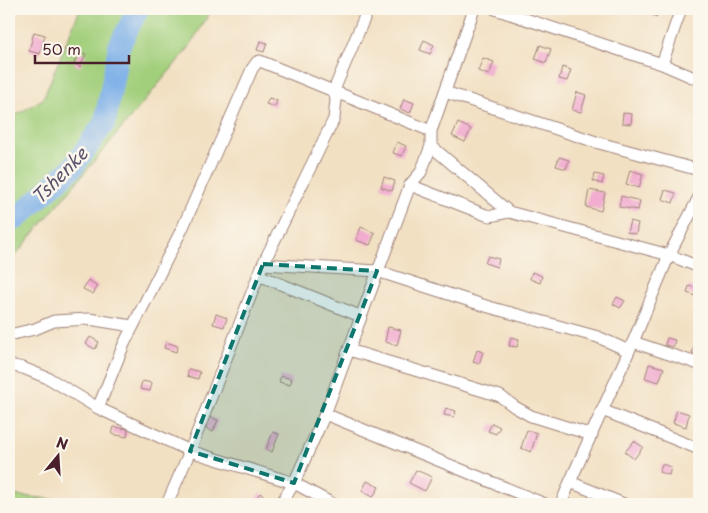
<svg xmlns="http://www.w3.org/2000/svg" width="708" height="513" font-family="'Playpen Sans',sans-serif">
<rect width="100%" height="100%" fill="#fbf7ec"/>
<filter id="ink" filterUnits="userSpaceOnUse"><feTurbulence type="fractalNoise" baseFrequency=".02" numOctaves="2"/><feDisplacementMap in="SourceGraphic" scale="10" xChannelSelector="R" yChannelSelector="G"/><feConvolveMatrix kernelMatrix="1 2 1 2 8 2 1 2 1" color-interpolation-filters="sRGB"/></filter>
<filter id="wash" filterUnits="userSpaceOnUse"><feTurbulence type="fractalNoise" baseFrequency=".0096" numOctaves="4" result="noise"/><feDisplacementMap in="SourceGraphic" scale="20" xChannelSelector="R" yChannelSelector="G"/><feGaussianBlur stdDeviation="1.12" result="paint"/><feColorMatrix in="noise" values="0 0 0 0 0 0 0 0 0 0 0 0 0 0 0 0 0 1.4 0 .05"/><feComposite in="paint" operator="in"/></filter>
<g filter="url(#wash)">
<rect width="100%" height="100%" fill="#f2e0c3"/>
<path fill="#a2cf7c" stroke="#767754" d="M80,9H212L188,49L9,263V119L43,99Z
M9,495L82,502L81,504H9Z"/>
<g fill="none" stroke-linecap="round" stroke-linejoin="round">
<path stroke="#7bafe8" stroke-width="22" d="M9,217L16,219L73,167L105,122L119,46L138,9"/>
</g>
<g id="blocks">
<path fill="#f1accf" d="M638,9H661L657,17Z
M34,32L45,35L40,54L29,51Z
M424,40L434,45L430,54L420,50Z
M260,41L267,43L264,52L257,50Z
M540,45L551,49L546,63L535,59Z
M79,52L86,54L80,67L74,64Z
M483,58L494,62L489,75L478,71Z
M562,67L571,70L567,81L559,79Z
M577,92L586,95L581,112L572,110Z
M269,98L277,100L275,107L266,104Z
M404,99L414,103L410,113L400,109Z
M623,113L632,114L631,124L622,123Z
M458,123L471,129L465,142L452,136Z
M397,142L406,146L402,156L393,153Z
M559,157L569,160L566,169L556,166Z
M630,170L643,174L639,188L626,184Z
M595,174L604,176L602,184L593,181Z
M384,177L395,181L392,191L381,187Z
M589,190L605,193L601,211L586,207Z
M665,190L676,193L673,203L662,199Z
M621,196L640,201L638,210L619,207Z
M630,221L638,223L636,234L627,232Z
M361,227L375,233L370,245L356,240Z
M488,256L499,259L497,267L485,263Z
M532,272L542,276L540,283L530,279Z
M88,280L98,286L93,294L83,289Z
M689,286L698,289L696,296L687,293Z
M617,297L625,301L620,308L613,304Z
M216,314L227,318L224,327L213,324Z
M388,327L401,330L397,345L385,342Z
M697,336L699,337V355L692,353Z
M90,337L99,342L95,349L86,344Z
M511,337L519,339L517,347L509,346Z
M667,338L675,340L673,347L665,345Z
M166,342L178,346L176,352L164,348Z
M477,350L483,352L479,364L473,362Z
M649,364L664,368L659,382L645,378Z
M189,369L200,372L198,379L187,376Z
M281,376L292,379L290,385L279,382Z
M142,381L152,383L150,391L140,389Z
M446,408L456,411L454,417L444,415Z
M677,410L689,414L686,427L673,423Z
M210,417L218,420L213,432L205,428Z
M492,423L500,427L496,434L488,431Z
M114,427L128,429L127,437L112,434Z
M527,430L537,433L531,452L521,448Z
M273,432L279,434L272,452L266,449Z
M634,441L643,447L634,459L625,452Z
M662,464L671,467L669,475L659,472Z
M416,470L432,477L425,491L409,483Z
M367,481L379,487L373,497L362,491Z
M260,493L268,499L264,504L256,499Z"/>
</g>
</g>
<g filter="url(#ink)">
<use href="#blocks" fill-opacity="0" stroke="#9e8077" stroke-width="1"/>
<g fill="none" stroke-linecap="round" stroke-linejoin="round">
<g stroke="#9e8077" stroke-width="13">
<path id="minor" d="M495,9L662,64L699,80
M662,64L681,9
M445,92L599,143L699,170
M431,146L509,212L669,255L699,267
M410,185L486,215L491,216L509,212
M263,264L377,271L489,307L598,337L629,351
M258,275L360,316
M9,335L35,329L54,321L89,319L132,326
M633,342L699,364
M349,350L500,396L515,407L531,416L592,435
M9,365L23,368L50,379L98,408L190,451L294,483L333,504
M98,408L124,344L183,227L252,69L257,62L260,61L431,131
M602,410L699,449
M325,414L545,504
M570,482L624,504
M167,504L190,451L263,264L334,119L336,100L334,90L368,9
M281,504L294,483L325,414L410,185L421,172L431,146V131L474,9
M561,504L570,482L633,342L669,255L699,197"/>
</g>
<use href="#minor" stroke="#fff" stroke-width="11"/>
</g>
</g>
<path fill="#0f766e" fill-opacity="0.2" stroke="#0f766e" stroke-width="4" stroke-dasharray="10 6" stroke-linejoin="round" d="M263,264L377,271L294,483L190,451Z"/>
<g text-anchor="middle" dominant-baseline="central" stroke-width="5" stroke-linejoin="round" paint-order="stroke">
<g font-size="18" font-style="italic" fill="#5b516d" stroke="#fbf7ec">
<text transform="translate(59 175) rotate(-46)">Tshenke</text>
</g>
</g>
<rect width="708" height="513" fill="none" stroke="#fbf7ec" stroke-width="30"/>
<g transform="translate(58 456) rotate(18)" stroke="#fbf7ec" stroke-width="4" paint-order="stroke">
<path d="M0-4L9 19L0 12L-9 19Z" fill="#4a1f2b"/>
<text y="-8" font-size="14" font-weight="bold" text-anchor="middle" fill="#4a1f2b">N</text>
</g>
<path d="M35 55v8h94v-8" fill="none" stroke="#4a1f2b" stroke-width="2.5"/>
<text x="42" y="55" font-size="15" fill="#4a1f2b" stroke="#fbf7ec" stroke-width="4" paint-order="stroke">50 m</text>
</svg>
